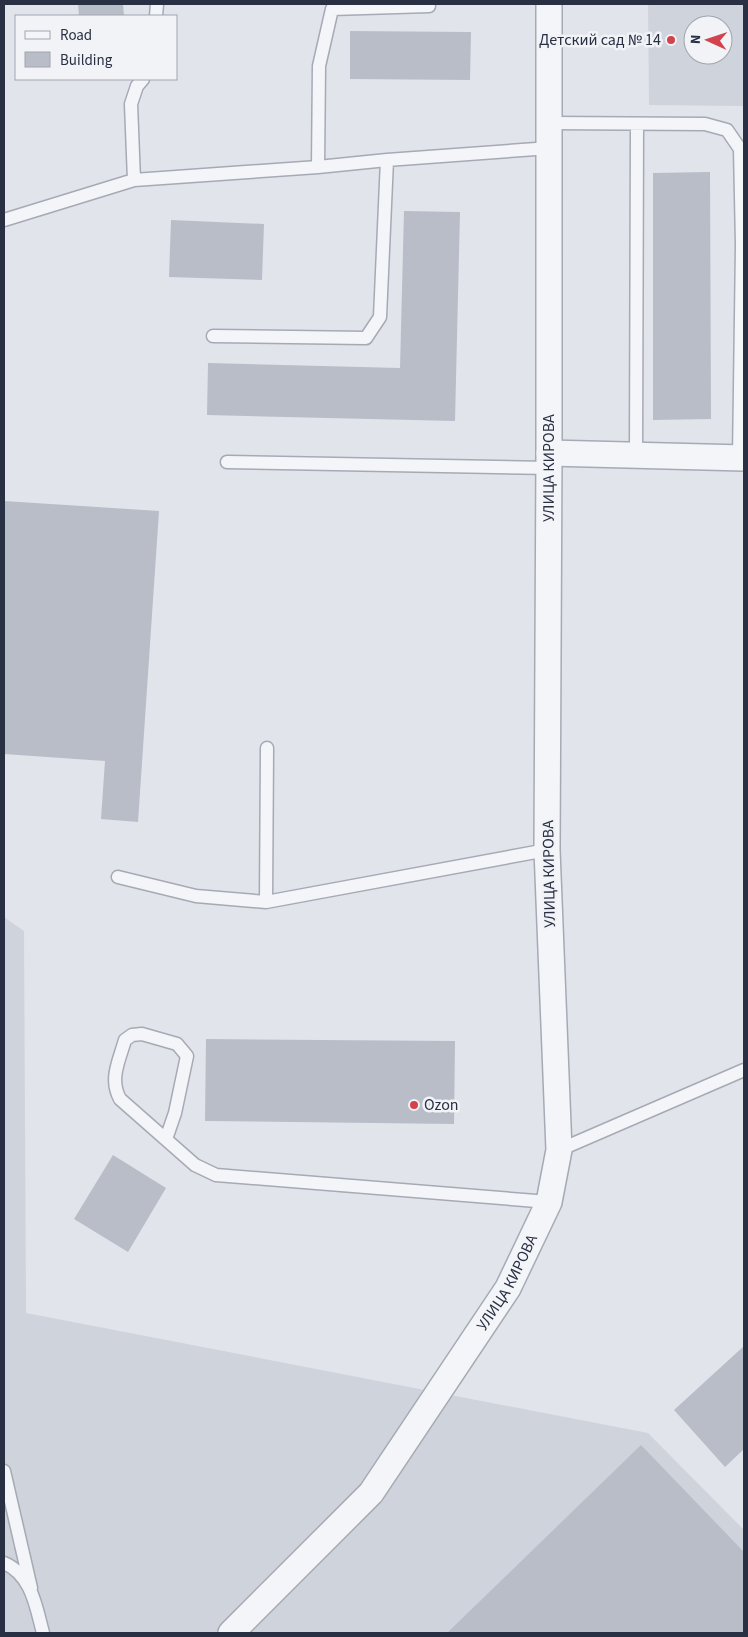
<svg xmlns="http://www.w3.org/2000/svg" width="748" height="1637" font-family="'Source Sans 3',sans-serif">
<rect width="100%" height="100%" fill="#e1e4ea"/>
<path fill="#cfd3dc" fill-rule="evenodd" d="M648,4H744V106L649,105ZM693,25H723V55H693Z
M4,917L24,931L26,1313L648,1433L744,1530V1633H4Z"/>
<path fill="#b8bdc8" d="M78,4H123L124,16H79Z
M350,31L471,32L470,80L350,79Z
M710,172L711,419L653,420V173Z
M404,211L460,212L455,421L207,415L208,363L400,368Z
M171,220L264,224L262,280L169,277Z
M4,501L159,511L138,822L101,819L105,761L4,754Z
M206,1039L455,1041L454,1124L205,1121Z
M113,1155L166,1188L128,1252L74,1219Z
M744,1346V1449L725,1467L674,1410Z
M641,1445L744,1552V1633H447Z"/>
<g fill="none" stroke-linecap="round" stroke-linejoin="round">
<g stroke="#a6aab5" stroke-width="15">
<path id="lane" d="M332,9L429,6
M156,16L157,4
M550,123L705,124L727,130L740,149L742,245L739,458
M318,167L319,66L332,9L336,4
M134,180L131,104L137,86L143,79
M4,220L134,180L318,167L387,160L550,148
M213,336L366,338L380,317L387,160
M636,455L637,124
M227,462L549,468
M118,877L196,896L266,902L547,850
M266,902L267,748
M166,1139L175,1113L187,1056L177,1044L142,1034L132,1035L125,1040C119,1061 109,1079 120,1099L195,1165L216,1175L549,1202
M559,1150L744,1070
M4,1471L31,1588
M4,1563C32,1575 36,1607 43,1633"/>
</g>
<g stroke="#a6aab5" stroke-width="28">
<g id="street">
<path d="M549,453L744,458"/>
<path id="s1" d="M231,1633L371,1493L508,1288L549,1202L559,1150L547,850L549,453V4"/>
</g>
</g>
<use href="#lane" stroke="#f4f5f8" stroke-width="12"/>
<use href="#street" stroke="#f4f5f8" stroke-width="25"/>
</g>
<g fill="#d2434d" stroke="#f1f3f7" stroke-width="2">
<circle cx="671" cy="40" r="5"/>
<circle cx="414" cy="1105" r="5"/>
</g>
<g text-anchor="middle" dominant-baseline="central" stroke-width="5" stroke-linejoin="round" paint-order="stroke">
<g font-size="16" fill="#293043" stroke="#f1f3f7" text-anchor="end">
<text x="661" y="40">Детский сад № 14</text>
<text x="424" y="1105" text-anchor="start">Ozon</text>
</g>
<g font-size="16" fill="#293043" stroke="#f1f3f7">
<text stroke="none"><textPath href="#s1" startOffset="1275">УЛИЦА КИРОВА</textPath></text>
<text transform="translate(549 874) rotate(-91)">УЛИЦА КИРОВА</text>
<text stroke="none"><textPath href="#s1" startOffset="449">УЛИЦА КИРОВА</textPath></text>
</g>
</g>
<rect width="748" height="1637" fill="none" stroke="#293043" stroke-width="10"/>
<rect x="15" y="15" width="162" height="65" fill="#f1f3f7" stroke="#a1a5af"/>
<rect x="25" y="31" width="25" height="8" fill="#f4f5f8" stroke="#a1a5af"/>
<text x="60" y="40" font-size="15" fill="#293043">Road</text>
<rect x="25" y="52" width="25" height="15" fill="#b8bdc8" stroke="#a1a5af"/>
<text x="60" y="65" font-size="15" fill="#293043">Building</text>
<g transform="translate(708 40) rotate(273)"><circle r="24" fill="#f1f3f7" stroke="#a1a5af"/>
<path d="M0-4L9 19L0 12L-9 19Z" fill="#d2434d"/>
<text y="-8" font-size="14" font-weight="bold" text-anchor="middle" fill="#293043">N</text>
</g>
</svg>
